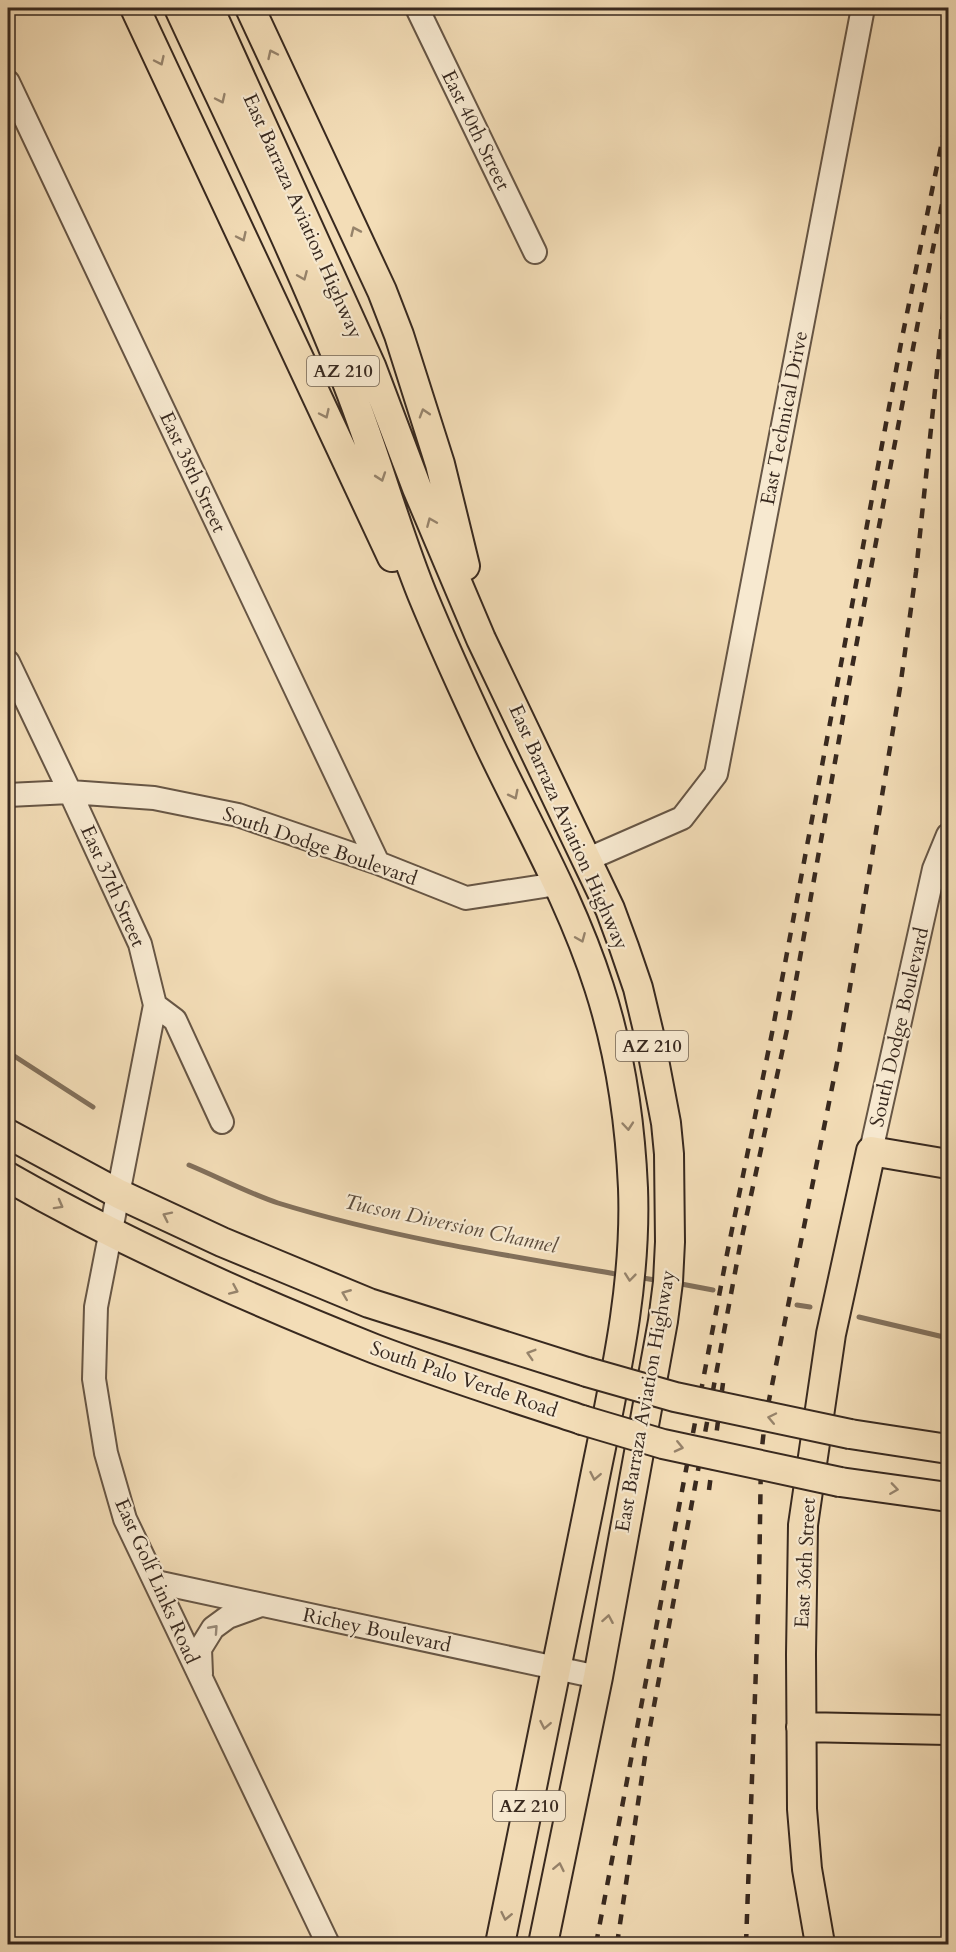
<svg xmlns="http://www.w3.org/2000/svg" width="956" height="1952" font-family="Cardo,serif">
<rect width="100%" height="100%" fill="#f3ddb7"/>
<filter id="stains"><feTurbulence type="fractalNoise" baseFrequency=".00333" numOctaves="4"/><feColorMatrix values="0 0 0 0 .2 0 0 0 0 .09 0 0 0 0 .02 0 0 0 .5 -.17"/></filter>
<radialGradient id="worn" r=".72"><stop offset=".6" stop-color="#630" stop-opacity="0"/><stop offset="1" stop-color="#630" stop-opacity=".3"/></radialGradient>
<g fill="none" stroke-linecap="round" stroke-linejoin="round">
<path stroke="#82705b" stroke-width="5" d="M8,1052L93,1107
M189,1165C218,1177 248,1193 278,1203C388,1237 509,1256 622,1275
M637,1277L661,1281
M676,1283L713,1290
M797,1305L810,1307
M859,1317L948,1338"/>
<g stroke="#675645" stroke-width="26">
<path id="minor" d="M417,8L535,252
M8,82L378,863
M8,662L70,792L140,944L155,1005L96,1307L94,1379L106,1453L125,1519L328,1944
M8,795L70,792L154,798L238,815L378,863L466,898L557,884
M586,860L682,818L716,774L863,8
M155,1005L175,1020L222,1122
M871,1151L934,869L948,835
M156,1582L598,1677
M201,1674L200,1649L213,1628L228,1617L261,1605"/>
</g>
<g stroke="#38291f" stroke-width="32">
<path id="major" d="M135,8L392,557
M179,8C235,129 294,248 343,372C373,445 393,522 422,594C443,645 466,695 489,744C527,824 572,902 599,987C620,1052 630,1120 633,1188C637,1295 610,1399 590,1502C561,1650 530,1797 500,1944
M209,8L371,366L417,488L481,639L610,909L624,947L638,988L649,1034L666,1123L669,1154L670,1242L668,1282L663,1321L598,1677L543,1944
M250,8L382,291L399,335L440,464L465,566
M8,1134L119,1194L222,1242L369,1303L587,1372
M8,1177C125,1244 249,1299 375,1349C443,1375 513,1397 582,1420
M850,1434L948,1449
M840,1482L948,1497
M801,1727L948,1730
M820,1944L807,1869L802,1809L801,1654L803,1525L831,1334L871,1151L948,1164"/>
</g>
<use href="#minor" stroke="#f7e9d0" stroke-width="22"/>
<use href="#major" stroke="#f3ddb7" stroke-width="28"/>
<path stroke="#38291f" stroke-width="4.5" stroke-dasharray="10 10" stroke-linecap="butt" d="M709,1490L723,1383
M596,1944L727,1254L772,1033L902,338L948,112
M617,1944L647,1743L740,1246L788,1025L850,678L919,317L948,175
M746,1944L759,1585L761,1457L765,1420L839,1053L900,688L916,572L948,266"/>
<g stroke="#38291f" stroke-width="32" stroke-linecap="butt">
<path id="major-bridge" d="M587,1372L675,1397L850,1434
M582,1420L663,1444L840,1482"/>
</g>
<use href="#major-bridge" stroke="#f3ddb7" stroke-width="28"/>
</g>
<defs><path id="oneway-chevron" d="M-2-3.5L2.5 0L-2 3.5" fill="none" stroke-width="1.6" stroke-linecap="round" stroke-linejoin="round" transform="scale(1.5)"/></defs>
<g stroke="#96836b">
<use href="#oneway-chevron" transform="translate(272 54) rotate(-115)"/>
<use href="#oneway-chevron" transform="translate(160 61) rotate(65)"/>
<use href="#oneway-chevron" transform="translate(221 99) rotate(65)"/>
<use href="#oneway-chevron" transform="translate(355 231) rotate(-114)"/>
<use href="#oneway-chevron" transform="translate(242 237) rotate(65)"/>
<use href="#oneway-chevron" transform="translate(303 276) rotate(67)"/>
<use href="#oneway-chevron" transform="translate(424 413) rotate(-107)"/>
<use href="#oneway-chevron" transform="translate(325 414) rotate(65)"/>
<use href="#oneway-chevron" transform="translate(381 477) rotate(71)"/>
<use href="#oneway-chevron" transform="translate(431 522) rotate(-113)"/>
<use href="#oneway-chevron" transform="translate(514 795) rotate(63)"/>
<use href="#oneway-chevron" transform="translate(581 938) rotate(67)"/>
<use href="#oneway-chevron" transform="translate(628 1126) rotate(85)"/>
<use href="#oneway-chevron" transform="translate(59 1205) rotate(29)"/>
<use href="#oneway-chevron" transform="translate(167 1216) rotate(-154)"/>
<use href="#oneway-chevron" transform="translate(630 1277) rotate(96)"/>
<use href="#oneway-chevron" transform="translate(234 1290) rotate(24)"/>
<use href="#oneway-chevron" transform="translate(346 1294) rotate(-158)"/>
<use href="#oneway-chevron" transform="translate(531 1354) rotate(-163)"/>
<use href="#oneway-chevron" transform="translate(772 1418) rotate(-168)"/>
<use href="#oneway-chevron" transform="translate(679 1447) rotate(13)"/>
<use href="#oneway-chevron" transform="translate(595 1476) rotate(101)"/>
<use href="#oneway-chevron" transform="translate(894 1489) rotate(8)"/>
<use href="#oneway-chevron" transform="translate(608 1619) rotate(-80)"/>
<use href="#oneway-chevron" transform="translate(545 1725) rotate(101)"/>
<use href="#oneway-chevron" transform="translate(559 1867) rotate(-78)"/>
<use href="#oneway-chevron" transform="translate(506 1916) rotate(102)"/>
</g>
<use stroke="#988978" href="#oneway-chevron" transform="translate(214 1629) rotate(-48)"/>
<g text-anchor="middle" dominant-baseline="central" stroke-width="4.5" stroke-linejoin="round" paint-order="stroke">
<g fill="#f7e9d0" stroke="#716354" stroke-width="1.5">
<rect x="307" y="356" width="72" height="30" rx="4.5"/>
<rect x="616" y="1031" width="72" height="30" rx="4.5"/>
<rect x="493" y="1791" width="72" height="30" rx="4.5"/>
</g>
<g font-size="18" font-weight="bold" fill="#38291f">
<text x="343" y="371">AZ 210</text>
<text x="652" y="1046">AZ 210</text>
<text x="529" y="1806">AZ 210</text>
</g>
<g font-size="20" fill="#38291f" stroke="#f7e9d0">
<text transform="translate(476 130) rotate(64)">East 40th Street</text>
<text transform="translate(303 216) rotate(66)">East Barraza Aviation Highway</text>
<text transform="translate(784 418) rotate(-79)">East Technical Drive</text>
<text transform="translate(193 472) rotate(65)">East 38th Street</text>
<text transform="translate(569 827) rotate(66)">East Barraza Aviation Highway</text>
<text transform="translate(320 846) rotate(19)">South Dodge Boulevard</text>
<text transform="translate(113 886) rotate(66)">East 37th Street</text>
<text transform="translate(899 1027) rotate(-77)">South Dodge Boulevard</text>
<text transform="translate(464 1379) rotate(19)">South Palo Verde Road</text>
<text transform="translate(645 1401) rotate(-80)">East Barraza Aviation Highway</text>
<text transform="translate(805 1563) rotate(-87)">East 36th Street</text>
<text transform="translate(157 1581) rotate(66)">East Golf Links Road</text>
<text transform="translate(377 1630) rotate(12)">Richey Boulevard</text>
</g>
<g font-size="21" font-style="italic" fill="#5d4d3d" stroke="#f7e9d0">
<text transform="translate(451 1224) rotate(12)">Tucson Diversion Channel</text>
</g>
</g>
<rect width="956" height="1952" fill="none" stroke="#f3ddb7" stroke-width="30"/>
<rect x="9" y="9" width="938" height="1934" fill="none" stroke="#38291f" stroke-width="3"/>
<rect x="15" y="15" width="926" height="1922" fill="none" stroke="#38291f" stroke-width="1.5"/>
<rect width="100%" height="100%" filter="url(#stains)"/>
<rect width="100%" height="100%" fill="url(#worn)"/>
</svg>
